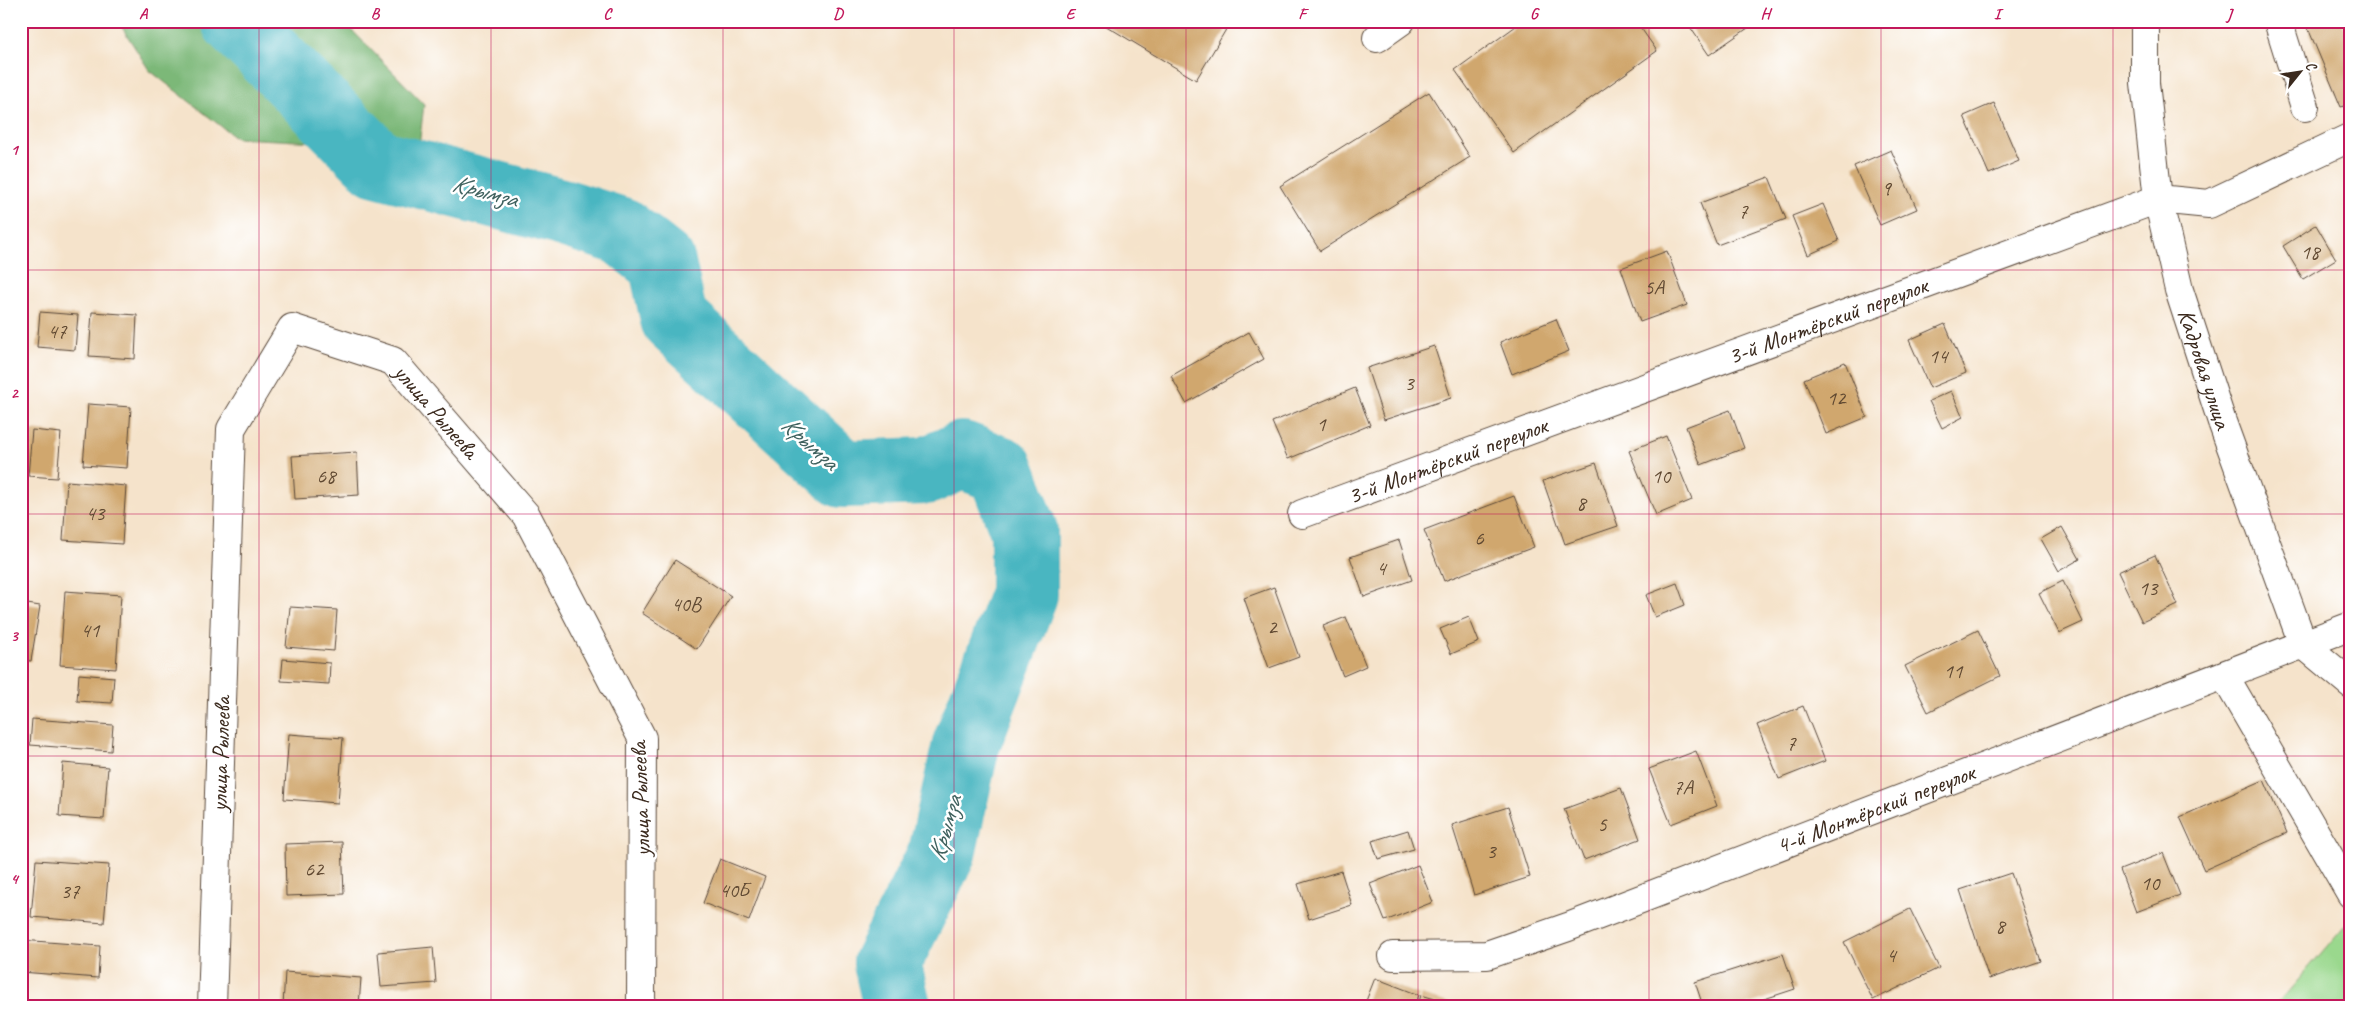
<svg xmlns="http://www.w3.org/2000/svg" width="2372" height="1027" font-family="Caveat,sans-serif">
<rect width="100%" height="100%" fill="#fff"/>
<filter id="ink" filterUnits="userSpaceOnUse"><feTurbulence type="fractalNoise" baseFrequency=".02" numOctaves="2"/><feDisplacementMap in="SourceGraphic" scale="10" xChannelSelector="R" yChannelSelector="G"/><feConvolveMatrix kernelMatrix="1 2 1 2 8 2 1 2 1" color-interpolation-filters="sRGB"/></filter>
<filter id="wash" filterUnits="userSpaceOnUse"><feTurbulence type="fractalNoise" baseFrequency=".0096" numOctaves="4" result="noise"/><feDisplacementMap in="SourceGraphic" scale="20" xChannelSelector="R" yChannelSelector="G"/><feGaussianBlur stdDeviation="1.12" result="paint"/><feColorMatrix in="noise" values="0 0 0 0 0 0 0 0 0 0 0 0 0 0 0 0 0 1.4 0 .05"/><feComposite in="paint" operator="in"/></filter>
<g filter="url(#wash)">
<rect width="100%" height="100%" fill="#f5e3cb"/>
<path fill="#9ad88d" stroke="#6a8156" d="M2351,918V1006H2276Z"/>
<path fill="#7bb878" stroke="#5b714b" d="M118,21H343L424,104L419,147L236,138L149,70Z"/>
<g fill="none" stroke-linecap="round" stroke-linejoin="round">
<path stroke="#48b6c1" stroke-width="68" d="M235,21L377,163L561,212L621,231L662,263L674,319L843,474L926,471L962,455L1001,470L1024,531V594L966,745L942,853L887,963L897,1006"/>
</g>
<g id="blocks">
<path fill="#d0a76e" d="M1098,21H1231L1196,80Z
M1523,21H1636L1657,51L1514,153L1455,70Z
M1686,21H1758L1709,55Z
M2305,21H2342L2351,43V103L2341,107Z
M1429,92L1470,157L1320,251L1280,186Z
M1994,103L2019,161L1989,174L1964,116Z
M1891,150L1917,209L1880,225L1854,166Z
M1769,177L1786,219L1717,245L1700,203Z
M1823,204L1839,241L1808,255L1792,216Z
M2316,225L2336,259L2303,279L2283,246Z
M1667,251L1687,305L1640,322L1621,268Z
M40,312L78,315L75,350L37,347Z
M92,312L137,315L135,359L89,356Z
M1556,319L1569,351L1512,374L1500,342Z
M1945,324L1966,373L1930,388L1909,340Z
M1249,332L1264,359L1186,403L1171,376Z
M1434,346L1451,398L1384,420L1367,368Z
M1845,362L1867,417L1826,434L1804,379Z
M1355,388L1370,425L1288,459L1272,422Z
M1951,391L1963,417L1942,428L1929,401Z
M88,404L131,407L127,468L83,465Z
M1730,410L1744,448L1701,465L1686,427Z
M32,430L61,433L57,478L28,476Z
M1666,436L1692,500L1656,515L1629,451Z
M357,452L359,495L295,499L292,456Z
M1596,463L1618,526L1565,544L1543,481Z
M67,481L126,486L122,544L63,540Z
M1514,496L1534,547L1444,581L1424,530Z
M2062,527L2080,559L2059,571L2041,539Z
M1399,540L1412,580L1364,597L1350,557Z
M2155,555L2178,605L2142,622L2118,572Z
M675,560L731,596L697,649L642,613Z
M2063,581L2083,622L2059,633L2039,593Z
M1677,583L1685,605L1655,617L1646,595Z
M1274,587L1299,657L1269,668L1244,598Z
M65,591L121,595L116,669L60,665Z
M21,603L40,606L31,661L21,660Z
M290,607L337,610L334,651L286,647Z
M1346,617L1366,666L1343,676L1323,626Z
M1469,617L1479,642L1451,654L1440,629Z
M1978,630L2000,676L1928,712L1905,666Z
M283,659L330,663L329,684L281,681Z
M79,674L114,677L112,703L77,701Z
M1803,706L1825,761L1779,779L1757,725Z
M32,719L113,725L111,751L30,745Z
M289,734L343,738L338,803L284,799Z
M1696,751L1717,806L1671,824L1649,769Z
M63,763L108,767L104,819L59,816Z
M2264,780L2287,833L2204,870L2180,817Z
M1621,788L1640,839L1584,860L1564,809Z
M1508,807L1530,877L1474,895L1452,825Z
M1408,830L1414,849L1378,859L1372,841Z
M342,842L344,894L286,896L285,844Z
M2163,853L2180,895L2136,912L2120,870Z
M720,859L765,877L749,921L703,903Z
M36,860L109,865L104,923L31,917Z
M1418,865L1433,902L1385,921L1370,884Z
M1341,871L1352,905L1309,919L1298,884Z
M2011,873L2041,961L1989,979L1960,890Z
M1910,909L1939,968L1873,1000L1844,942Z
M21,940L100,946L98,978L21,972Z
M433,947L436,983L381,987L378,952Z
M1783,954L1795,989L1743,1006H1703L1695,982Z
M285,972L361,978L359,1006H283Z
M1375,978L1419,995L1415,1006H1364Z
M1421,995L1456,1005V1006H1418Z"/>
</g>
</g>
<g filter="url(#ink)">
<use href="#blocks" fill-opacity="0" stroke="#574638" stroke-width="1"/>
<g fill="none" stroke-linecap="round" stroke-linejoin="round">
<g stroke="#574638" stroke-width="30">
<g id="minor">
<path id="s1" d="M2145,21V83L2158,199L2179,290L2222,422L2303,644L2351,684"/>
<path d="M2278,21L2305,107"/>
<path d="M1377,38L1401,21"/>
<path id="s2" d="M1302,514L2158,199L2209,204L2351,137"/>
<path d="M2224,675L2351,894"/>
<path id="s3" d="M1393,956L1487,955L1568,927L2351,626"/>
<path id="s4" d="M212,1006L231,429L292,328L393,361L526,515L642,738L641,1006"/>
</g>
</g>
<use href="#minor" stroke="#fff" stroke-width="28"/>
</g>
</g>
<path fill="none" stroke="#c2185b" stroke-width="1" stroke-opacity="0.55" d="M259,21V1006M491,21V1006M723,21V1006M954,21V1006M1186,21V1006M1418,21V1006M1649,21V1006M1881,21V1006M2113,21V1006M21,270H2351M21,514H2351M21,756H2351"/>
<g text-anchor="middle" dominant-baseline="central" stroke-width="5" stroke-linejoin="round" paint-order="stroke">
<g font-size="21" fill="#604932">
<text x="1886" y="188">9</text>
<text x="1743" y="211">7</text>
<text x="2310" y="252">18</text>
<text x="1654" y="287">5А</text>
<text x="57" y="331">47</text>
<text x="1938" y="356">14</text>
<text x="1409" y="383">3</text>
<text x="1836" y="398">12</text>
<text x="1321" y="424">1</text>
<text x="326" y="476">68</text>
<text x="1661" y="476">10</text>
<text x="1581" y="503">8</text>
<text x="95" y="513">43</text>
<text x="1479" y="538">6</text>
<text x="1381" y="568">4</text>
<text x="2148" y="588">13</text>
<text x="686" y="604">40В</text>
<text x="1272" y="627">2</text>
<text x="90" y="630">41</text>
<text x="1953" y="671">11</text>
<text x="1791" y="743">7</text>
<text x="1683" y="787">7А</text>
<text x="1602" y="824">5</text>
<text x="1491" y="851">3</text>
<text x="314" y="869">62</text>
<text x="2150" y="883">10</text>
<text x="734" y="890">40Б</text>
<text x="70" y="891">37</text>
<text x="2000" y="926">8</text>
<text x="1891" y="955">4</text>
</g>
<g font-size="24" fill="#3b2a1e" stroke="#fff">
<text stroke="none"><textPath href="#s2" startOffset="560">3-й Монтёрский переулок</textPath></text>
<text stroke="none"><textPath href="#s1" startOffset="355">Кадровая улица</textPath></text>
<text stroke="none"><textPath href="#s4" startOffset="868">улица Рылеева</textPath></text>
<text stroke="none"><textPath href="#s2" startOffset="155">3-й Монтёрский переулок</textPath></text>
<text stroke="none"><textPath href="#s4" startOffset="252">улица Рылеева</textPath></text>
<text transform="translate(640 799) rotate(-92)">улица Рылеева</text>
<text stroke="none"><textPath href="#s3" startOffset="509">4-й Монтёрский переулок</textPath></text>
</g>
<g font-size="25" font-style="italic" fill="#40625f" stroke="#fff">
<text transform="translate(485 191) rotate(15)">Крымза</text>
<text transform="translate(810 443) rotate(42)">Крымза</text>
<text transform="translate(945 828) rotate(-74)">Крымза</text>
</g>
</g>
<rect width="2372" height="1027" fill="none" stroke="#fff" stroke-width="55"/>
<g transform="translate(2300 72) rotate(60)" stroke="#ffffff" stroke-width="4" paint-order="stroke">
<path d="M0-4L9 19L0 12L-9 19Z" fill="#3b2a1e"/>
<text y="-8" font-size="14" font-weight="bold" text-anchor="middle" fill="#3b2a1e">С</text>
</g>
<rect x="28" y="28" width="2316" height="972" fill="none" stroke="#c2185b" stroke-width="2"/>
<g font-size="16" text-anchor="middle" font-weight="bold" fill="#c2185b">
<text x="143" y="19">A</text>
<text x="375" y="19">B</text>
<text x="607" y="19">C</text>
<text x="838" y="19">D</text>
<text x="1070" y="19">E</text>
<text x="1302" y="19">F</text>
<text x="1534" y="19">G</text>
<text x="1765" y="19">H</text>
<text x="1997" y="19">I</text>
<text x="2229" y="19">J</text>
<text x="14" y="155">1</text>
<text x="14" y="398">2</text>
<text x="14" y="641">3</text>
<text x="14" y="884">4</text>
</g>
</svg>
